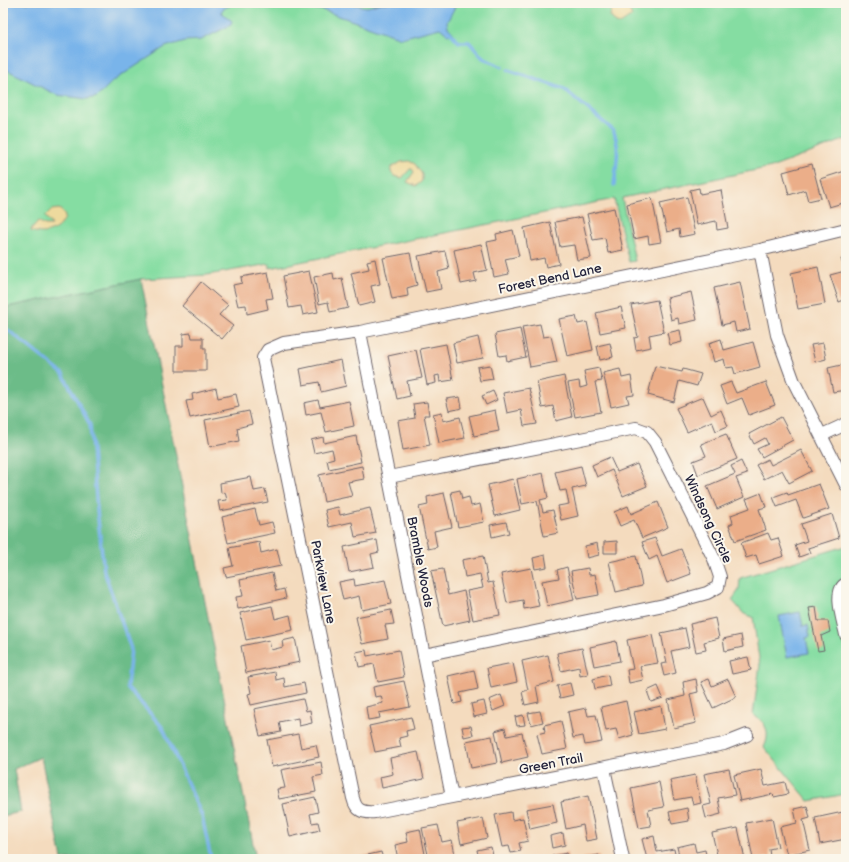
<svg xmlns="http://www.w3.org/2000/svg" width="849" height="862" font-family="'Balsamiq Sans',sans-serif">
<rect width="100%" height="100%" fill="#fbf7ec"/>
<filter id="ink" filterUnits="userSpaceOnUse"><feTurbulence type="fractalNoise" baseFrequency=".025" numOctaves="2"/><feDisplacementMap in="SourceGraphic" scale="8" xChannelSelector="R" yChannelSelector="G"/><feConvolveMatrix kernelMatrix="1 2 1 2 8 2 1 2 1" color-interpolation-filters="sRGB"/></filter>
<filter id="wash" filterUnits="userSpaceOnUse"><feTurbulence type="fractalNoise" baseFrequency=".012" numOctaves="4" result="noise"/><feDisplacementMap in="SourceGraphic" scale="16" xChannelSelector="R" yChannelSelector="G"/><feGaussianBlur stdDeviation="0.9" result="paint"/><feColorMatrix in="noise" values="0 0 0 0 0 0 0 0 0 0 0 0 0 0 0 0 0 1.4 0 .05"/><feComposite in="paint" operator="in"/></filter>
<g filter="url(#wash)">
<rect width="100%" height="100%" fill="#f4dbbe"/>
<path fill="#85dda2" stroke="#54806e" d="M3,3H846V139L776,166L622,198L635,261L629,262L614,199L270,268L269,264L207,275L141,279L3,308Z
M846,546V794L809,801L764,747C771,734 766,721 753,715L760,665L753,617L744,614L732,600L739,590L740,578Z"/>
<path fill="#6cbc88" stroke="#476f62" d="M141,279L256,859H62L41,757L14,769L21,812L3,816V498L7,481L3,462V308Z"/>
<path fill="#eeda9e" stroke="#887e6c" d="M619,4L629,9L632,16L620,24L616,23L610,16L612,8Z
M409,161L415,164L422,174V181L416,186L407,182L414,172L412,169H410L402,178L394,176L391,172V168L401,162Z
M59,209L64,213L65,218C58,231 45,236 31,231L32,228L38,221L45,225H52L45,216L51,210Z"/>
<path fill="#79b4ea" stroke="#4e6b92" d="M3,3H235L223,9L221,12L232,21L231,25L201,40L185,41L165,47L113,81L97,97L87,99L57,95L3,68Z
M274,3H346L367,7L382,3H457L447,22L448,27L454,34H447L440,28L401,38L322,10L292,7Z
M800,612L803,626L808,625L810,637L806,638L809,653L787,657L779,616Z"/>
<g fill="none" stroke-linecap="round" stroke-linejoin="round">
<path stroke="#79b4ea" stroke-width="3.5" d="M449,31L459,42H469L483,58L502,67
M508,70L564,89L613,130C621,147 616,167 614,185
M3,326L63,374L90,425L97,510L104,571L131,649L127,687L163,728L202,816L211,859"/>
</g>
<g id="blocks">
<path fill="#ebae89" d="M812,164L821,198L808,201L805,190L789,195L783,172Z
M845,171L846,202L829,207L820,179Z
M699,188L700,194L721,190L728,228L717,230L716,221L697,225L690,190Z
M687,197L695,234L680,237L679,229L667,232L660,203Z
M652,198L661,242L649,244L648,236L634,239L627,204Z
M614,208L623,250L608,253L605,238L593,240L587,214Z
M582,217L591,258L577,260L574,245L560,247L555,222Z
M550,222L559,264L546,267L544,258L530,261L524,228Z
M513,230L519,256L505,259L509,274L494,277L487,242L497,240L496,234Z
M481,244L487,270L474,273L476,281L461,284L454,250Z
M445,251L449,269L438,272L441,289L426,292L418,256Z
M410,253L417,285L407,288L408,296L392,299L383,258Z
M846,257V299L839,302L830,275L845,271L841,259Z
M375,259L380,284L371,286L375,302L359,306L351,273L369,269L367,261Z
M818,267L825,304L798,309L791,273Z
M309,271L318,312L303,315L301,306L289,308L283,276Z
M268,272L273,298L266,299L268,309L247,314L246,305L238,306L233,285L242,283L241,277Z
M333,273L334,280L342,278L348,308L330,312L328,302L319,304L314,277Z
M201,282L228,305L219,315L233,326L222,339L182,306Z
M740,282L750,329L736,332L734,322L722,325L714,288Z
M691,292L697,320L679,324L678,318L671,320L667,298Z
M657,300L664,332L649,335L651,347L636,350L634,338L638,337L631,305Z
M621,307L626,328L600,333L596,313Z
M576,316L578,324L587,322L593,350L567,356L559,319Z
M540,324L543,337L551,336L557,362L530,367L522,327Z
M520,329L526,357L507,361L506,355L499,356L495,334Z
M680,330L682,342L670,345L667,333Z
M191,333L192,338H203V348H206V371H176V346H183V334Z
M478,337L483,358L457,363L453,343Z
M721,339L724,350L753,342L760,367L735,374L733,367L726,368L724,359L714,362L709,343Z
M610,343L613,357L600,360L597,346Z
M823,343L826,359L815,362L811,345Z
M446,344L453,380L440,382L439,375L435,376L436,383L427,385L420,349Z
M416,350L422,378L407,381L410,396L397,399L388,356Z
M341,360L346,386L321,392L319,382L303,385L300,369Z
M846,364V390L833,392L828,368Z
M490,365L493,379L480,381L477,367Z
M655,366L682,372L683,369L701,374L697,386L679,381L674,402L648,395Z
M599,368L602,381L595,382L601,412L575,417L568,383L579,381L580,388L587,386L584,371Z
M620,369L622,378L631,376L634,395L627,396L629,403L611,407L603,373Z
M564,376L572,417L556,421L553,406L542,408L537,382Z
M731,382L736,393L766,382L775,405L749,415L742,398L727,404L720,386Z
M216,388L218,398L236,394L239,407L190,418L186,401L193,400L192,394Z
M529,388L537,424L524,426L521,410L507,413L503,393Z
M493,391L497,400L486,405L482,396Z
M460,397L462,408L449,411L446,399Z
M703,397L711,415L721,410L728,426L716,431L712,421L687,432L676,408Z
M318,400L320,407L349,401L354,426L326,432L321,412L306,415L304,403Z
M427,402L429,415H424L430,445L403,450L398,421L415,418L413,404Z
M495,410L499,431L474,436L469,416Z
M249,411L252,424L237,428L239,441L210,447L205,420Z
M442,412L443,421L460,417L465,438L439,443L433,414Z
M781,417L793,440L762,457L757,449L768,444L765,438L754,444L749,434Z
M726,434L737,459L698,475L693,461L706,456L701,444Z
M356,436L361,462L329,469L327,460L334,458L332,449L314,453L311,440L323,437L324,443Z
M801,450L812,471L789,483L782,470L764,479L756,465L768,459L771,465Z
M610,457L617,472L637,464L647,486L623,496L612,470L597,477L592,465Z
M741,461L747,474L736,478L744,497L717,509L707,486L735,474L731,466Z
M362,466L364,479L348,482L352,496L324,502L319,475Z
M581,466L586,486L572,489L578,516L561,520L558,506L569,504L566,490L560,491L555,472Z
M543,473L548,498L540,500L543,512L553,510L558,533L544,536L537,501L522,504L517,479Z
M251,477L254,491L265,489L268,502L220,511L218,501L227,500L225,492L221,493L220,483Z
M513,479L520,510L495,516L488,485Z
M819,484L829,509L803,518L796,500L777,507L773,497L787,492L788,495Z
M460,490L462,499L469,497L471,506L480,504L484,522L458,527L451,492Z
M444,493L452,527L434,531L437,547L428,549L419,507L428,505L427,497Z
M761,493L766,507L759,509L766,530L735,541L729,525L733,523L731,515L750,508L746,499Z
M658,502L668,527L642,538L634,520L620,526L614,512L628,506L631,514Z
M338,507L340,515L370,508L376,533L355,537L352,522L329,527L325,510Z
M255,509L259,525L272,522L275,533L228,543L222,517Z
M832,514L839,538L808,548L810,553L799,557L795,545L807,541L801,524Z
M506,522L509,533L492,537L490,525Z
M768,533L771,540L778,538L784,556L759,564L756,555L746,558L741,543Z
M655,538L662,556L681,549L691,574L667,583L657,556L649,560L642,542Z
M377,540L379,552L371,554L374,567L349,572L344,547Z
M617,541V553H604V542Z
M259,542L261,553L277,549L281,566L226,577L224,568L233,566L229,548Z
M597,543L599,555L587,558L585,546Z
M545,555L547,567L535,569L533,558Z
M483,556L488,583L493,582L500,615L473,620L467,591L483,588L480,574L465,577L462,560Z
M636,556L642,586L616,592L609,562Z
M567,567L574,600L547,606L542,581L559,578L557,570Z
M531,568L539,606L524,609L523,600L507,603L501,574Z
M588,568L589,575L595,574L599,595L577,599L571,571Z
M443,569L448,595L464,591L470,620L443,626L431,571Z
M272,573L276,591L284,589L286,598L238,609L236,597L243,596L240,580Z
M354,579L355,586L385,580L391,604L362,610L359,596L343,600L339,582Z
M272,606L275,619L290,615L293,630L246,640L240,613Z
M816,607L818,621H828L830,632L821,636L824,650L818,651L809,608Z
M391,610L394,624L385,625L388,639L362,644L356,617Z
M715,618L719,638L704,642L706,650L696,652L690,624Z
M685,628L689,647L671,651L676,673L664,676L661,664L667,663L661,633Z
M652,635L658,663L640,666L643,680L629,683L627,670L633,669L627,640Z
M741,635L743,647L725,651L723,639Z
M295,638L300,662L246,673L241,646L269,640L271,650L283,647L282,641Z
M616,641L620,661L594,666L590,647Z
M582,648L588,674L580,676L579,667L561,671L557,653Z
M366,650L367,656L399,650L404,677L378,682L374,664L359,667L356,652Z
M548,655L554,682L536,686L539,702L525,705L522,692L528,690L522,661Z
M748,657L751,670L732,674L729,661Z
M513,663L517,682L491,688L487,668Z
M474,670L478,689L460,693L462,702L454,704L448,676Z
M275,672L276,680L284,678L285,687L304,683L306,693L251,705L248,694L251,693L248,677Z
M608,675L610,686L595,689L593,679Z
M696,679L698,692L690,694L696,723L674,728L668,700L685,696L683,682Z
M709,679L712,686L728,679L736,697L713,708L701,682Z
M404,681L410,707L379,713L380,718L368,720L366,707L383,703L381,696L375,697L373,687Z
M570,683L573,695L560,698L557,686Z
M658,686L663,698L651,702L647,691Z
M501,695L505,706L493,711L489,700Z
M303,699L306,711L310,710L312,723L299,726L298,718L279,722L281,732L260,736L254,709Z
M484,701L487,714L474,717L471,704Z
M626,701L633,735L619,739L616,729L606,731L601,707Z
M661,706L665,729L639,734L634,712Z
M586,708L588,716L596,715L602,742L585,745L583,736L573,738L568,712Z
M540,711L543,722L531,725L528,713Z
M523,715L525,725L517,726L515,717Z
M411,717L414,729L406,731L407,736L399,738L401,747L375,752L369,726Z
M561,721L567,749L542,754L537,734L545,732L544,725Z
M471,726L473,735L464,737L462,727Z
M505,728L507,736L522,733L528,757L502,763L495,731Z
M298,734L301,748L316,745L319,757L272,767L267,740Z
M492,736L497,763L471,768L466,741Z
M418,752L424,779L382,788L380,777L393,774L390,758Z
M321,762L323,775L313,777L316,792L279,799L277,789L285,788L281,770Z
M729,769L735,795L718,798L721,814L706,818L703,806L711,804L704,774Z
M761,769L765,786L785,782L788,794L774,797L773,794L740,801L734,775Z
M695,775L701,803L693,805L691,797L674,800L670,780Z
M659,782L664,807L648,810L651,826L639,828L631,788Z
M588,796L597,839L586,841L583,825L566,829L561,802Z
M315,797L318,812L310,814L312,823L318,822L320,830L290,837L283,804Z
M553,804L557,823L530,829L526,809Z
M807,806L810,818L803,820L810,850L787,855L780,827L797,823L794,809Z
M687,808L689,821L672,824L669,812Z
M511,812L512,820L523,818L528,841L519,843L521,851L511,853L509,846L502,847L495,815Z
M843,812L844,820H846V839L820,844L815,818Z
M483,818L487,838L461,844L457,823Z
M772,818L778,847L769,849L770,857L753,859L746,823Z
M438,825L442,842L452,840L456,859H429L422,828Z
M738,828L745,859H729V857L718,859L712,833Z
M420,829L426,859H398L395,845L408,842L406,832Z
M563,833L565,845L552,848L550,836Z
M654,836L657,852L674,849L676,859H647L642,839Z
M694,843L696,852L705,850L707,859H680L677,847Z
M491,847L494,859H479L477,850Z
M381,852L383,859H355V858Z
M567,853L568,859H553L552,856Z
M599,855V859H583V858Z"/>
</g>
</g>
<g filter="url(#ink)">
<use href="#blocks" fill-opacity="0" stroke="#6c6369" stroke-width="1"/>
<g fill="none" stroke-linecap="round" stroke-linejoin="round">
<g stroke="#6c6369" stroke-width="14">
<path id="minor" d="M760,250L777,335L794,382L846,485
M360,332L452,797
M822,435L846,424
M389,477L636,428L647,432L655,442L714,559L720,577L718,587L707,593L664,605L424,655
M846,584C832,590 844,624 846,635
M747,735L724,744L375,812C363,813 356,811 353,798L263,358L268,350L284,343L360,332L760,250L846,229
M604,768L623,859"/>
</g>
<use href="#minor" stroke="#fff" stroke-width="12"/>
</g>
</g>
<g text-anchor="middle" dominant-baseline="central" stroke-width="4" stroke-linejoin="round" paint-order="stroke">
<g font-size="13" fill="#22223b" stroke="#fbf7ec">
<text transform="translate(550 279) rotate(-12)">Forest Bend Lane</text>
<text transform="translate(708 519) rotate(65)">Windsong Circle</text>
<text transform="translate(420 562) rotate(79)">Bramble Woods</text>
<text transform="translate(323 582) rotate(79)">Parkview Lane</text>
<text transform="translate(551 764) rotate(-11)">Green Trail</text>
</g>
</g>
<rect width="849" height="862" fill="none" stroke="#fbf7ec" stroke-width="16"/>
</svg>
